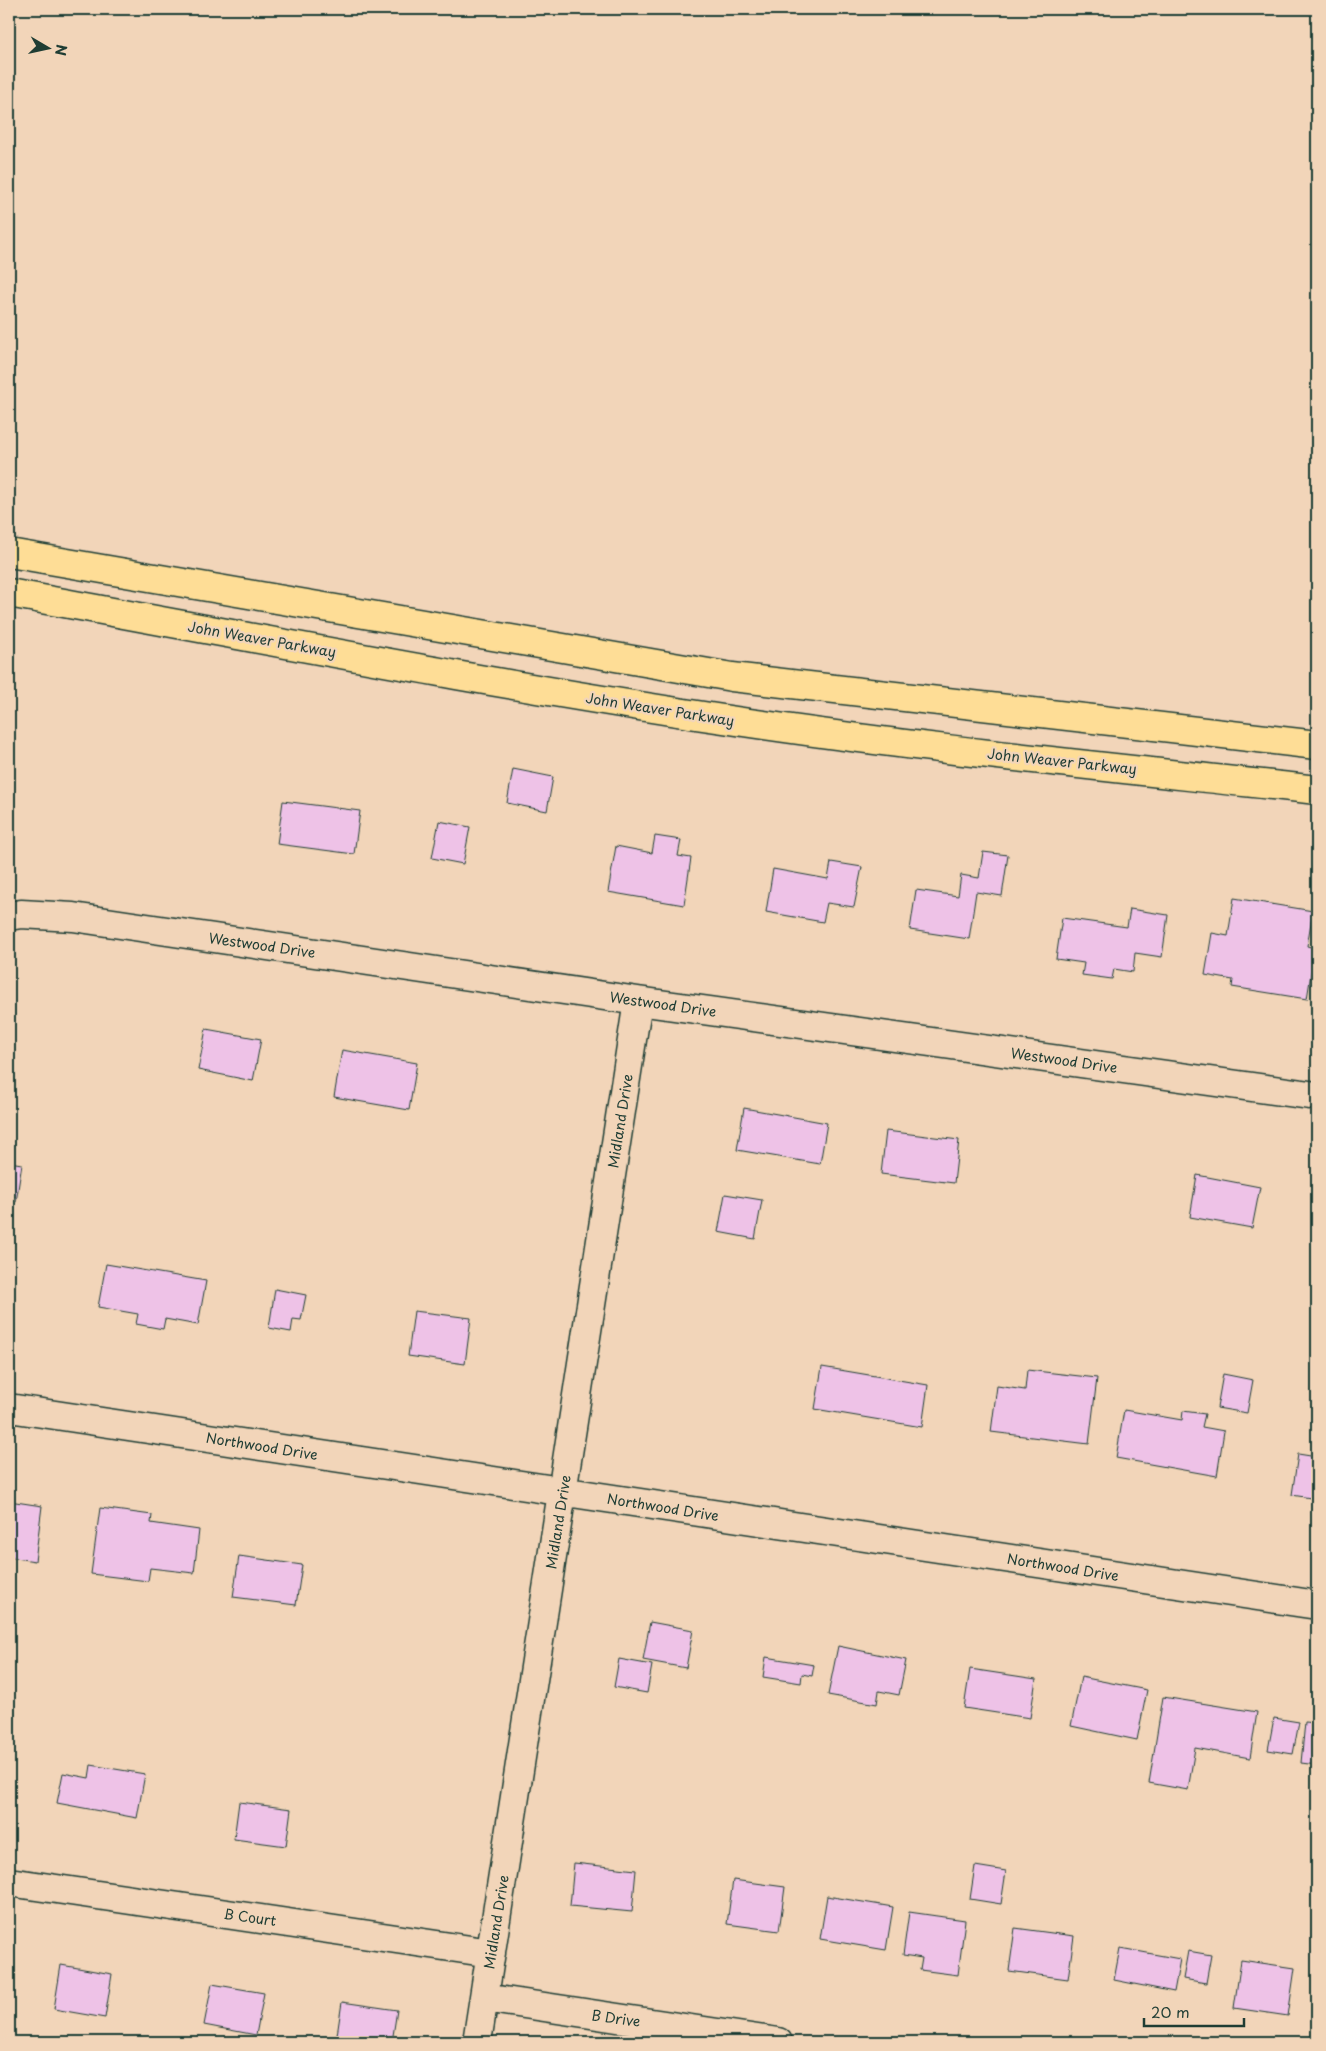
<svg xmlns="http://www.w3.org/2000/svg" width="1326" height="2051" font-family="'Playpen Sans',sans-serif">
<rect width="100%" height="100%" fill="#f2d5b9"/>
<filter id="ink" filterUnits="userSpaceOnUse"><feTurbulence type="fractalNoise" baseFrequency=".02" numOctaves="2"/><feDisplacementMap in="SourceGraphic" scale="10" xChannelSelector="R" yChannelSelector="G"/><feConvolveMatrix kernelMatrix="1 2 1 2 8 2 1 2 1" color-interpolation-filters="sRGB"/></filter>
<g filter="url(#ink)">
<path fill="#eec2e7" stroke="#1f3d34" d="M513,769L553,777L547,811L507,803Z
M283,801L360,811L354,854L277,844Z
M439,821L470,827L463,864L432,858Z
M655,836L681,840L678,856L691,858L684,905L608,892L616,846L652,853Z
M983,852L1008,855L1002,896L976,892L969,939L910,930L916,890L958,896L961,875L979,878Z
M831,862L862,867L854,907L827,903L823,922L766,912L773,869L828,879Z
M1234,898L1313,911L1307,946L1315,948L1307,999L1232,987L1233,980L1205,975L1212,933L1228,936Z
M1130,909L1168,915L1162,957L1135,953L1133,972L1114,969L1112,979L1082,975L1084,963L1056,959L1062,918L1127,927Z
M206,1029L261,1039L253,1081L198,1070Z
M342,1050L417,1063L409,1110L334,1097Z
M744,1108L827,1123L820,1164L737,1150Z
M886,1131L959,1140L954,1183L881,1174Z
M9,1162L22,1164L16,1202L9,1201Z
M1197,1175L1260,1187L1252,1228L1190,1217Z
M725,1194L762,1200L755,1239L718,1232Z
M1317,1206V1242L1312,1241Z
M106,1264L206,1281L198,1325L165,1319L163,1329L136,1324L138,1314L98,1307Z
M275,1289L306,1295L301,1320L293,1319L291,1332L269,1328Z
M414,1311L471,1318L465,1364L408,1356Z
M822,1367L928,1385L922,1427L815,1409Z
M1027,1370L1097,1378L1089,1444L991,1432L997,1386L1025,1390Z
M1223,1374L1253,1380L1247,1413L1217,1408Z
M1124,1410L1182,1420L1183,1411L1205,1414L1202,1427L1224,1431L1217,1476L1116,1458Z
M1298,1454L1317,1457V1499L1292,1495Z
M9,1501L42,1506L35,1561L9,1557Z
M100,1508L152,1515L151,1523L199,1530L194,1573L150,1568L148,1581L91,1574Z
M239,1556L302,1565L296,1605L233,1597Z
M650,1622L693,1630L686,1668L643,1660Z
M838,1646L906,1660L899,1695L879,1691L877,1704L828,1695Z
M766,1657L814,1665L812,1676L802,1674L801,1683L763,1677Z
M619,1659L652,1665L647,1693L614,1687Z
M970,1669L1036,1679L1030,1718L964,1708Z
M1081,1677L1147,1690L1137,1740L1071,1726Z
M1163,1697L1257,1712L1250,1758L1195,1748L1188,1790L1149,1783Z
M1274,1718L1299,1722L1293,1754L1268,1750Z
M1305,1722L1317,1723V1765L1301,1763Z
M91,1765L145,1774L137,1818L57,1803L63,1773L89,1778Z
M239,1802L291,1809L286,1846L234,1839Z
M574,1863L636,1870L632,1912L570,1906Z
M975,1866L1006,1871L1001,1904L970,1899Z
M733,1880L785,1887L779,1931L727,1924Z
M827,1896L893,1907L886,1950L820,1939Z
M909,1912L965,1920L958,1975L920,1970L922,1958L903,1955Z
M1015,1928L1074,1936L1068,1979L1009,1971Z
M1120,1948L1180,1959L1174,1992L1114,1980Z
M1188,1951L1211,1955L1206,1983L1183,1979Z
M1241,1960L1295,1968L1288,2016L1234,2008Z
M61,1965L112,1974L105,2018L54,2009Z
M212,1984L264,1993L256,2035L204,2025Z
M342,2002L397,2010L392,2042H336Z
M304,2038L334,2042H303Z"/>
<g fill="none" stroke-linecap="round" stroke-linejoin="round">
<g stroke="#1f3d34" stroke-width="31">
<path id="minor" d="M9,916L21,914L73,917L638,1001L1317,1096
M9,1408L1317,1605
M9,1882L491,1953
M484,1998L778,2042
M477,2042L638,1001"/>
</g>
<g stroke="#1f3d34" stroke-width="31">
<path id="major" d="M9,553L732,677L1317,745
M9,593C246,636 484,683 723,719C920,749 1119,768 1317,790"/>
</g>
<use href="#minor" stroke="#f2d5b9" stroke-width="28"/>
<use href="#major" stroke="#fedd96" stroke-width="28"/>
</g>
</g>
<g text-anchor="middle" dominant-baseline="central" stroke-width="4.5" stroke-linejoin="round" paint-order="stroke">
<g font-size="14" fill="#1f3d34" stroke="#f2d5b9">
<text transform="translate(262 639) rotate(10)">John Weaver Parkway</text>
<text transform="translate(660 709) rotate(9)">John Weaver Parkway</text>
<text transform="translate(1062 761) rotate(6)">John Weaver Parkway</text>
<text transform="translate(262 945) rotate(8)">Westwood Drive</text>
<text transform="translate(663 1004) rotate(8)">Westwood Drive</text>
<text transform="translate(1064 1060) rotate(8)">Westwood Drive</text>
<text transform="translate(620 1121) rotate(-81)">Midland Drive</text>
<text transform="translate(262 1446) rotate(9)">Northwood Drive</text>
<text transform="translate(663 1507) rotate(9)">Northwood Drive</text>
<text transform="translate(558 1522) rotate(-81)">Midland Drive</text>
<text transform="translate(1063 1567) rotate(9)">Northwood Drive</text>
<text transform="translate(250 1917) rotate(8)">B Court</text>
<text transform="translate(496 1922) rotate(-81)">Midland Drive</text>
<text transform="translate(616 2018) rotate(8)">B Drive</text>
</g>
</g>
<rect width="1326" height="2051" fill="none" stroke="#f2d5b9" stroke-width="30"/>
<rect x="15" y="15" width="1296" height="2021" fill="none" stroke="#1f3d34" stroke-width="2" filter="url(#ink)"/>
<g transform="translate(48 48) rotate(99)" stroke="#f2d5b9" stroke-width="4" paint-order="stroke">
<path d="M0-4L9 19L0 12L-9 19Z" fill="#1f3d34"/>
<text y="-8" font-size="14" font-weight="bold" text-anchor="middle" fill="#1f3d34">N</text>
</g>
<path d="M1144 2018v8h100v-8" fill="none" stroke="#1f3d34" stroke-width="2.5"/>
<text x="1151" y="2018" font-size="15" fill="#1f3d34" stroke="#f2d5b9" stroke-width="4" paint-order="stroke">20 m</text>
</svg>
